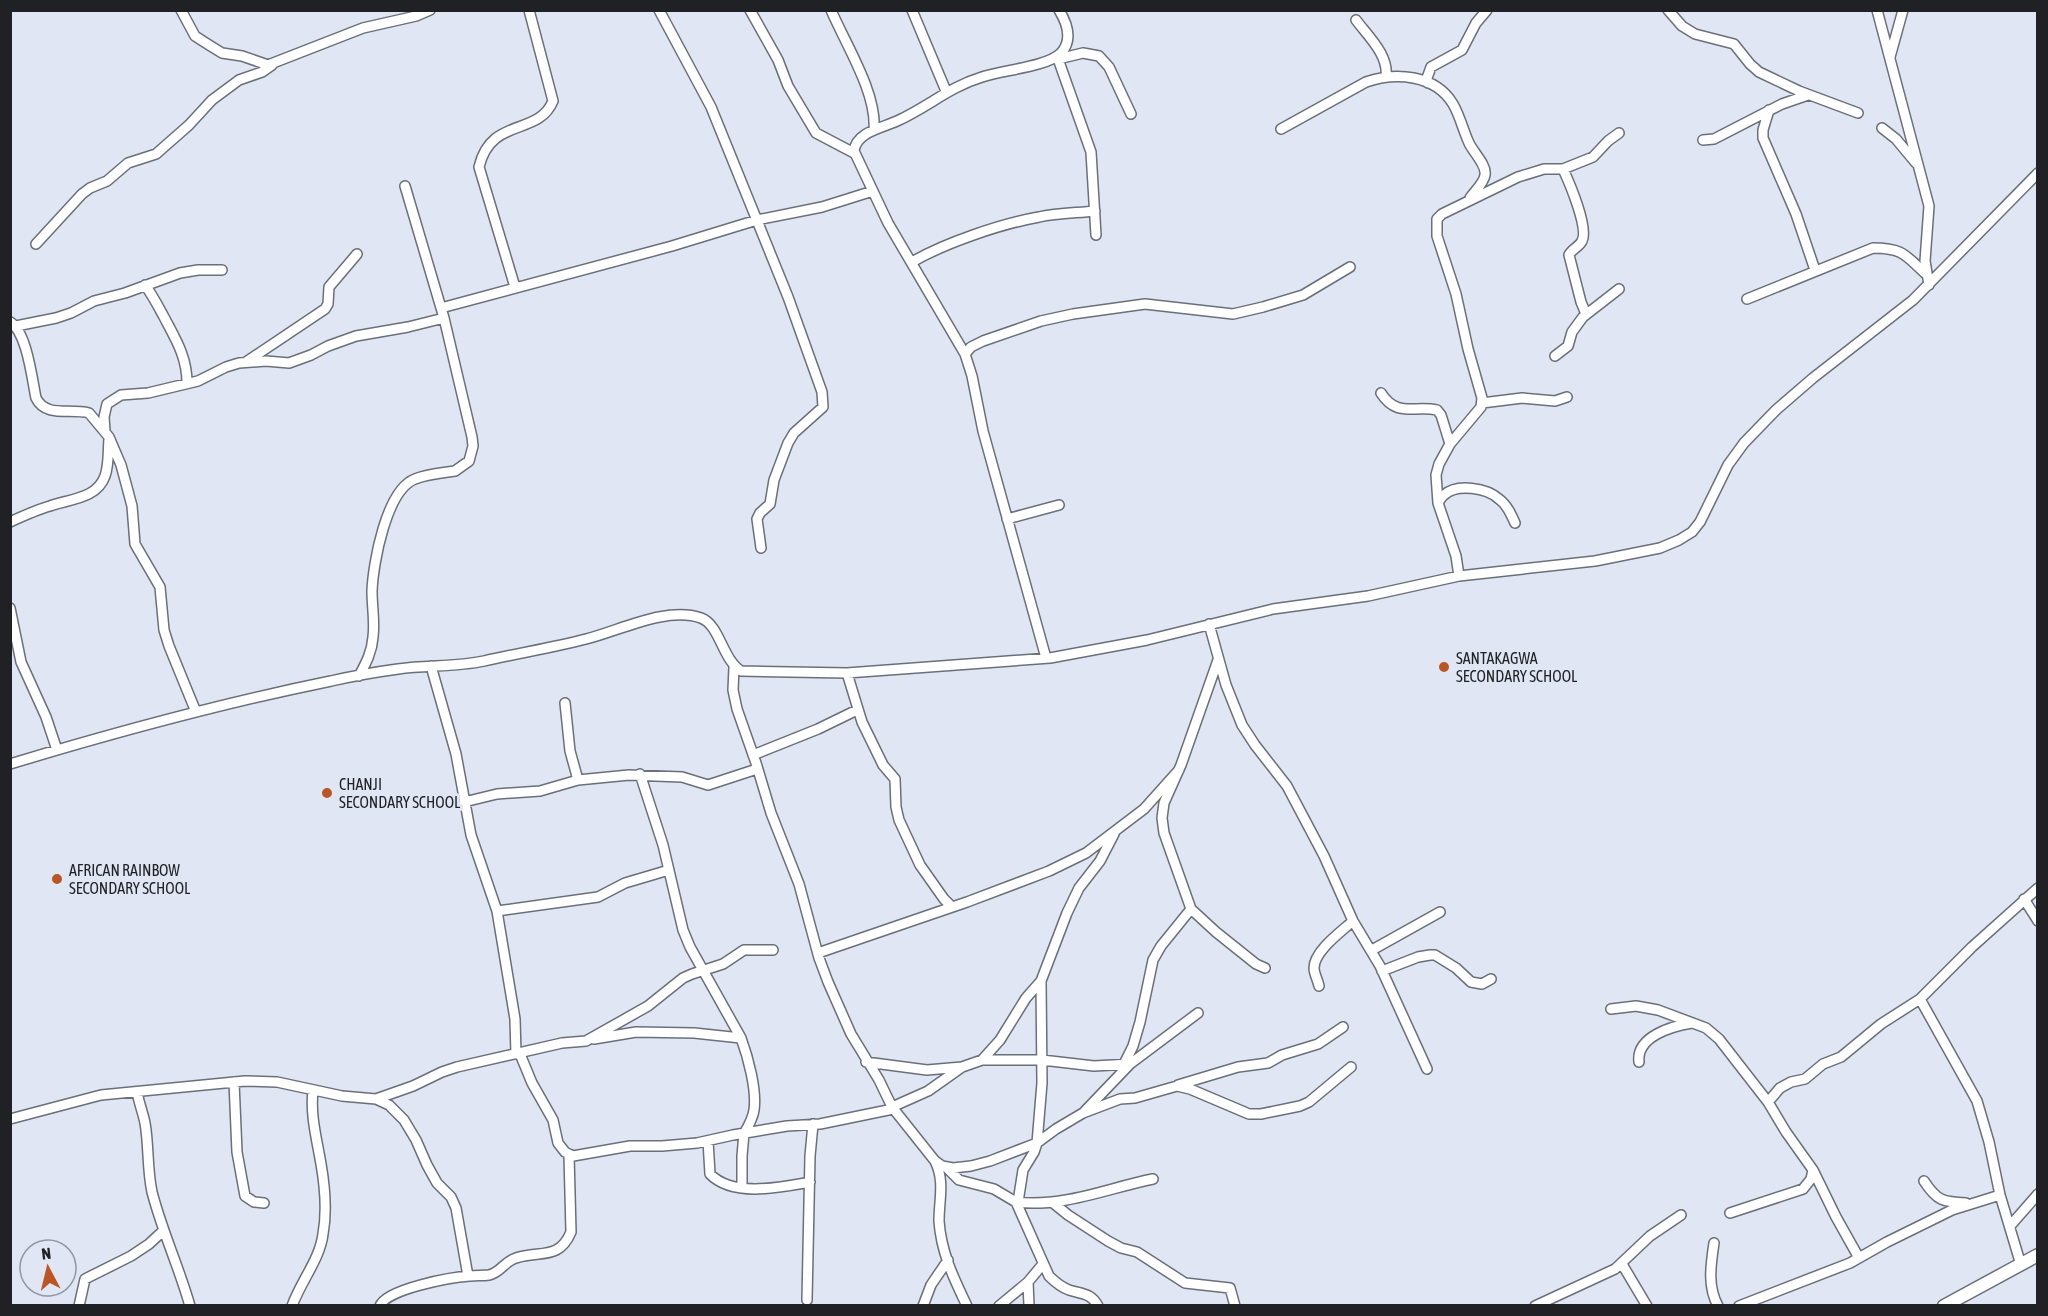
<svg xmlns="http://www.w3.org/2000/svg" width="2048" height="1316" font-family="'Asap Condensed',sans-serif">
<rect width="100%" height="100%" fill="#e0e6f3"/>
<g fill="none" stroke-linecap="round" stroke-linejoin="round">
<g stroke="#6a6f7a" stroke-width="12">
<path id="street" d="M181,10L195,36L209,45L222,53L242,56L268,65L363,28L416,16L430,10
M659,10L711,107L788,297L822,392L823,407L794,433L788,443L774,480L770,504L760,513L757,519L761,548
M750,10L778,60L788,86L816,133L854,153
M831,10C846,45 877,93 874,130
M912,10L946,91
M1668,10L1682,26L1695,34L1734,44L1750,64L1759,72L1799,91L1858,113
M1877,10L1929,206L1925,261L1929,285
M1356,20C1368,36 1389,55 1386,77
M1057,56L1091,152L1096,235
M1890,57L1903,10
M1058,59L1083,53L1099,56L1109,67L1131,114
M1428,83L1427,78L1431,67L1462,50L1476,23L1487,10
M1769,110L1763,130V138L1796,214L1815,270
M1882,128L1896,139L1916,163
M1281,129L1366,82C1395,72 1435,74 1453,104C1460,116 1463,130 1469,143C1473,152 1487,165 1485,175C1484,183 1474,192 1470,198
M1703,140L1714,139L1782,104L1808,95
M1563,169L1593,157L1608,141L1619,133
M36,244L82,194L90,188L107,181L128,163L156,154L189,125L212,100L239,80L262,72L272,65
M912,262C945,243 1000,224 1039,217C1057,213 1077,213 1095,211
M145,285C153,296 158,306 164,317C176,340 187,357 187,383
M515,287L479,167C491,116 538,137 553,101L529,10
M1747,299L1873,248C1903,248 1905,255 1926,274
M441,308L672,246L757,220L822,207L873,191
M10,322C27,332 32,379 36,398C46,418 70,408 89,413L109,437L121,465L132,506L135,544L160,587L164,630L169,646L196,712
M16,326L56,318L71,313L94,301L125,293L180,273L198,270H222
M965,354L971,347L983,341L1041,321L1073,314L1145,304L1233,314L1263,307L1303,295L1350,267
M1555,356L1568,346L1572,332L1583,317L1619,289
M246,362L325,309L328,304L329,287L357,254
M1381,393C1397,418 1414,405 1437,410L1441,415L1450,444
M1482,403L1522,398L1555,401L1567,397
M105,431L104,417L107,404L121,395L148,393L198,381L226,367L239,363L266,361L289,363L311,355L328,346L356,336L408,327L444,318
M1438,503C1440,500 1441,497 1444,495C1457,483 1487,488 1499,499C1507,505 1511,514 1515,523
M1007,519L1059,505
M10,522C23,516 36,510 50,506C69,499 97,499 105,476C109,465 108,451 109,439
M1459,576L1456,556L1438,503L1436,475L1439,464L1450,444L1481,407L1482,398L1468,349L1456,294L1437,236V219L1442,214L1518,177L1544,169H1563C1569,182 1589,228 1582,241C1579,247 1572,249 1569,255L1581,302L1586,314
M10,608L21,662L46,717L57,750
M1209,624L1226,685L1242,725L1255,745L1287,786L1324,856L1353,921L1380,966L1427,1069
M1046,658L983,431L972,376L965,354L888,223L854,151C856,132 882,128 897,121C928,107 949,87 982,77C1002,70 1047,67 1061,53C1073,40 1067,23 1059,10
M1218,660L1181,765L1164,803L1162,818L1164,833L1191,909L1216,932L1256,964L1265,968
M431,666L456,754L471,835L497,911L515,1019L516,1054
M734,667L733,690L737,709L756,763L771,813L799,884L819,958L828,982L851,1034L879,1080L892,1107L935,1161L942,1166L953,1168L971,1166L990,1161L1037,1143L1056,1129L1083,1113L1120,1099L1135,1098L1177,1086L1190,1089L1249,1114H1261L1300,1106L1309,1102L1351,1067
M847,673L862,722L883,765L895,779L896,807L899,820L920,865L944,899L952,907
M359,676C366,663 372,652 373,637C375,622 372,607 372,591C373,564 386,490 415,479C427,474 442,473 455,471L469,461L473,446L472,437L444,318L405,186
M565,703L570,751L578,780
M753,755L818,729L857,710
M10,764C116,732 223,703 331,681C353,676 376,672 398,669C427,665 456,667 484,661C518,653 552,648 586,639C619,631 666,606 701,618C720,625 722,659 741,671L847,673L1050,658L1147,640L1273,609L1368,596L1459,576L1595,561L1660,548L1679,540L1692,532L1700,522L1728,465L1744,443L1776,410L1813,378L1913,300L2038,173
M640,774L663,845L683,930L690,947L741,1038C748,1057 757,1090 754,1110C753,1118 749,1125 745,1132
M464,802L497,794L540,791L578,780L629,775L682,777L708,785L757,769
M2024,899L2038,921
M497,911L598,897L625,883L669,870
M1372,950L1440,912
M818,953L967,902L1049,871L1086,853L1144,809L1179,770
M1382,971L1418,957L1430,955H1435L1456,968L1471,982L1482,984L1491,979
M1319,986C1318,980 1314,974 1314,968C1314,951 1342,931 1353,921
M1920,999L1977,1101L1989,1142L2000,1195L2021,1265
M1611,1009L1636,1006L1658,1010L1706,1028L1719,1039L1768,1102L1786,1132L1813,1170L1836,1217L1859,1258
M594,1039L636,1032L694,1033L741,1038
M520,1054L532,1083L553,1120L558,1143L565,1152L573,1156L630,1146H662L697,1143L733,1135L787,1126L820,1124L893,1109
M982,1060L1000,1040L1026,998L1041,981
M866,1062L927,1070L962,1067
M1639,1062C1636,1036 1673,1026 1692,1023
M1124,1064L1133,1046L1140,1022L1153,960L1161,946L1191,909
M234,1082L237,1152L245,1196L254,1202L264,1203
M1178,1085L1238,1067L1268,1063L1282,1055L1318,1044L1343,1027
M137,1092C139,1103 143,1113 145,1123C149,1146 147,1169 152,1192C162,1231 179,1267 190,1306
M376,1099L413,1086L442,1072L457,1067L562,1043L586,1041L648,1006L683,978L692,974L723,964L744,950H773
M1768,1102L1780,1088L1791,1082L1805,1079L1823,1064L1841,1057L1881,1024L1920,999L1972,947L2038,888
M892,1107L928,1091L962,1067L982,1060H1042L1094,1066L1130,1064
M1085,1111L1130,1064L1198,1013
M10,1119L101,1095L245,1081L277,1082L342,1096L376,1099L389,1105L404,1120L416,1140L427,1165L437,1183L451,1197L456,1208L468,1276
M708,1141L710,1174C733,1198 782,1187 810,1182
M935,1161C945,1181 939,1200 939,1221C941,1252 954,1279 967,1306
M946,1167L959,1180L994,1189L1016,1202L1049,1276C1055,1282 1061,1287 1069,1290C1082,1294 1091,1293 1098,1306
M1924,1181C1937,1201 1943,1202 1966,1203
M742,1188V1156L744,1133
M1016,1202C1062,1208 1108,1188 1153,1179
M1018,1202L1023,1170L1034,1152L1037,1143L1042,1083L1041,981L1067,913L1079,888L1100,861L1114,834
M1052,1202L1068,1215L1108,1241L1121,1248L1137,1252L1185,1283L1230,1288L1235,1306
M1730,1213L1803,1189L1811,1179L1813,1170
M2010,1226L2038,1194
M1714,1243C1711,1264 1707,1286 1718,1306
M1622,1264L1647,1306
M1028,1282L1029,1306
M807,1300L810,1156L813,1124
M79,1306L85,1279L131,1256L149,1244L163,1231
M292,1306C301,1281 320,1259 323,1234C327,1212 325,1187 321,1164C317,1140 310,1115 313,1091
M380,1306C386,1289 452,1277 470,1276C476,1275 482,1276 489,1275C500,1273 505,1261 516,1258C539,1250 559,1261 571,1232L569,1155
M923,1306L931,1285L948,1260
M999,1306L1028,1282L1043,1264
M1535,1306L1615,1269L1650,1236L1681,1215
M1739,1306L1850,1263L1887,1242L1952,1210L2000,1195"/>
</g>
<g stroke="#6a6f7a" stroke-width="15">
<path id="secondary" d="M1944,1306L2038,1255"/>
</g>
<use href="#street" stroke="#fff" stroke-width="9"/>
<use href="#secondary" stroke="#fff" stroke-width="12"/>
</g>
<g fill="#ba5526" stroke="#e0e6f3" stroke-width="2">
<circle cx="1444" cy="667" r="6"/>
<circle cx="327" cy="793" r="6"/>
<circle cx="57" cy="879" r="6"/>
</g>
<g text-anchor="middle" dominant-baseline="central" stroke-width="6" stroke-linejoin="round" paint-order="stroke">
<g font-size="16" fill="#1f2125" stroke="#e0e6f3" text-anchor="start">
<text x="1456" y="658">SANTAKAGWA<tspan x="1456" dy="18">SECONDARY SCHOOL</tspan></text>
<text x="339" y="784">CHANJI<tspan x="339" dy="18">SECONDARY SCHOOL</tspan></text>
<text x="69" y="870">AFRICAN RAINBOW<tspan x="69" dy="18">SECONDARY SCHOOL</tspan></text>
</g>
</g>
<rect width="2048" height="1316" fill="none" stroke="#1f2125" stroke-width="24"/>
<g transform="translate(48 1268) rotate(353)"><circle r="28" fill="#e0e6f3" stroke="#9397a1" stroke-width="1.5"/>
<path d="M0-4.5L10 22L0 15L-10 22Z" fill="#ba5526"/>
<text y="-9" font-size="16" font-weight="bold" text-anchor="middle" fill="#1f2125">N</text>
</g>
</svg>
